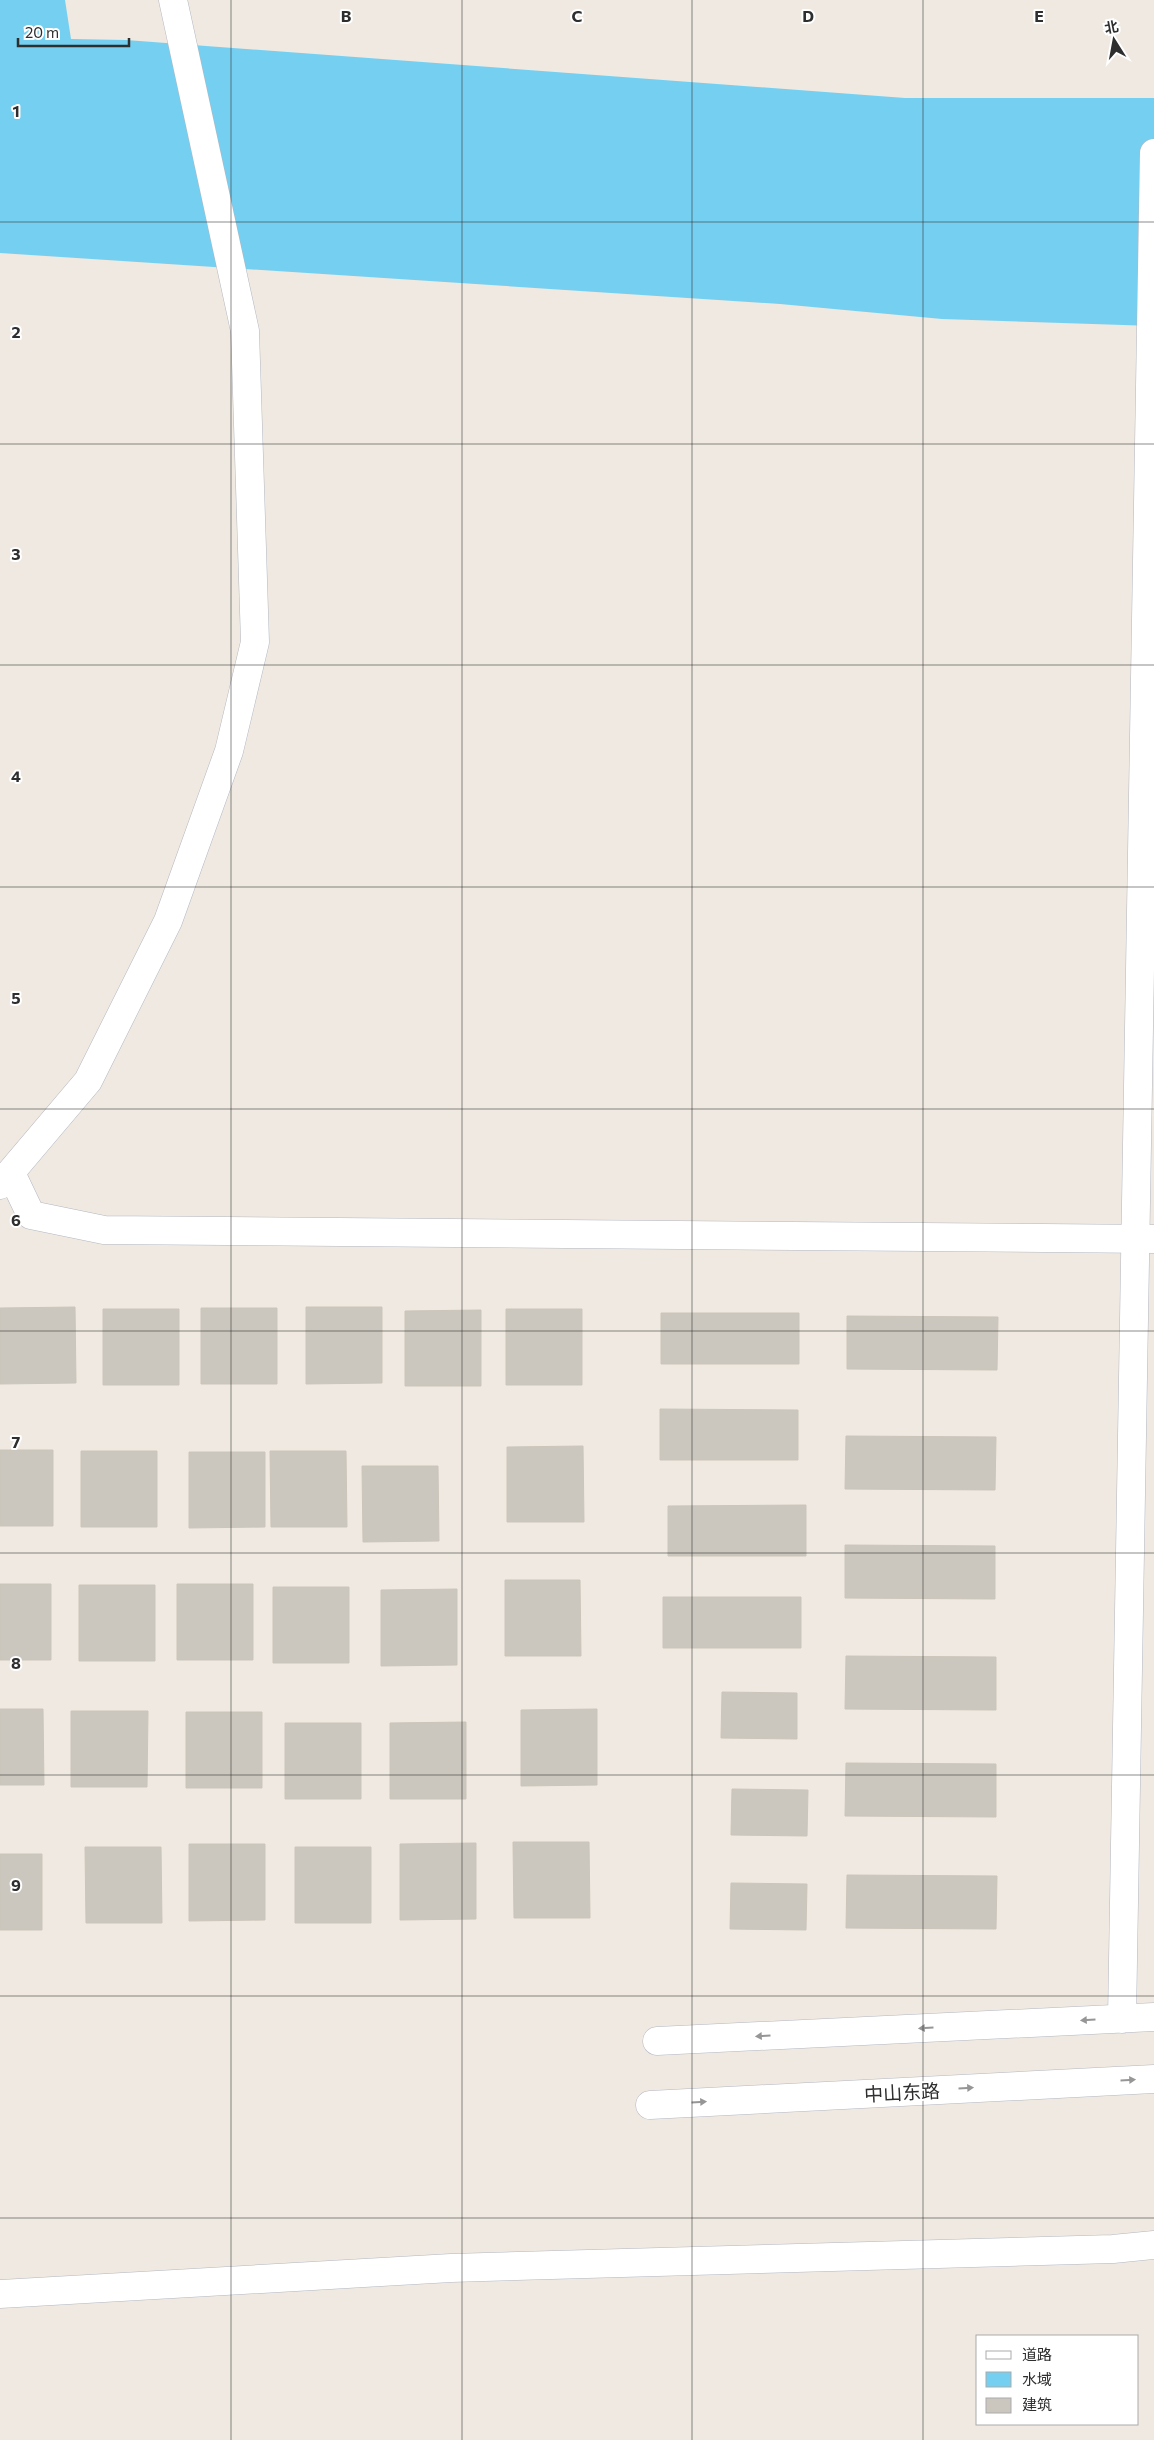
<svg xmlns="http://www.w3.org/2000/svg" width="1154" height="2440" font-family="Commissioner,'Noto Sans SC',sans-serif">
<rect width="100%" height="100%" fill="#efe9e1"/>
<path fill="#75cff0" d="M0,0H65L71,39L126,40L905,98H1154V326L942,319L780,304L0,253Z"/>
<path fill="#cbc7bf" stroke="#cbc5ba" d="M75,1307L76,1383L0,1384V1308Z
M306,1307H382V1383L306,1384Z
M201,1308H277V1384H201Z
M103,1309H179V1385H103Z
M506,1309H582V1385H506Z
M481,1310V1386H405V1311Z
M661,1313H799V1364H661Z
M847,1316L998,1317L997,1370L847,1369Z
M660,1409L798,1410V1460H660Z
M846,1436L996,1437L995,1490L845,1489Z
M583,1446L584,1522H507V1447Z
M0,1450H53V1526H0Z
M81,1451H157V1527H81Z
M270,1451H346L347,1527H271Z
M189,1452H265V1527L189,1528Z
M362,1466H438L439,1541L363,1542Z
M806,1505V1556H668V1506Z
M845,1545L995,1546V1599L845,1598Z
M505,1580H580L581,1656H505Z
M0,1584H51V1660H0Z
M177,1584H253V1660H177Z
M79,1585H155V1661H79Z
M273,1587H349V1663H273Z
M457,1589V1665L381,1666V1590Z
M663,1597H801V1648H663Z
M846,1656L996,1657V1710L845,1709Z
M722,1692L797,1693V1739L721,1738Z
M0,1709H43L44,1785H0Z
M597,1709V1785L521,1786V1710Z
M71,1711H148L147,1787H71Z
M186,1712H262V1788H186Z
M466,1722V1799H390V1723Z
M285,1723H361V1799H285Z
M846,1763L996,1764V1817L845,1816Z
M732,1789L808,1790L807,1836L731,1835Z
M513,1842H589L590,1918H514Z
M476,1843V1919L400,1920V1844Z
M189,1844H265V1920L189,1921Z
M85,1847H161L162,1923H86Z
M295,1847H371V1923H295Z
M0,1854H42V1930H0Z
M847,1875L997,1876L996,1929L846,1928Z
M731,1883L807,1884L806,1930L730,1929Z"/>
<g fill="none" stroke-linecap="round" stroke-linejoin="round">
<g stroke="#b4b7c1" stroke-width="29">
<path id="street" d="M11,1173L31,1215L104,1230L1154,1239"/>
</g>
<g stroke="#b4b7c1" stroke-width="29">
<path id="secondary" d="M0,1185L88,1081L168,921L229,751L255,642L245,331L173,0
M1122,2019L1154,153
M657,2041L1154,2017
M650,2105L1154,2079
M0,2294L451,2268L1113,2249L1154,2245"/>
</g>
<use href="#street" stroke="#fff" stroke-width="28"/>
<use href="#secondary" stroke="#fff" stroke-width="28"/>
</g>
<defs><path id="oneway-solid" d="M-6-.8H1V-3.2L6.5 0L1 3.2V.8H-6Z" transform="scale(1.25)"/></defs>
<g fill="#969696">
<use href="#oneway-solid" transform="translate(1088 2020) rotate(177)"/>
<use href="#oneway-solid" transform="translate(926 2028) rotate(177)"/>
<use href="#oneway-solid" transform="translate(763 2036) rotate(177)"/>
<use href="#oneway-solid" transform="translate(1128 2080) rotate(-3)"/>
<use href="#oneway-solid" transform="translate(966 2088) rotate(-3)"/>
<use href="#oneway-solid" transform="translate(699 2102) rotate(-3)"/>
</g>
<path fill="none" stroke="#2e2e2e" stroke-width="1" stroke-opacity="0.55" d="M231,0V2440M462,0V2440M692,0V2440M923,0V2440M0,222H1154M0,444H1154M0,665H1154M0,887H1154M0,1109H1154M0,1331H1154M0,1553H1154M0,1775H1154M0,1996H1154M0,2218H1154"/>
<g text-anchor="middle" dominant-baseline="central" stroke-width="4" stroke-linejoin="round" paint-order="stroke">
<g font-size="19" fill="#2e2e2e" stroke="#fff">
<text transform="translate(902 2092) rotate(-3)">中山东路</text>
</g>
</g>
<g font-size="16" text-anchor="middle" font-weight="bold" fill="#2e2e2e" stroke="#fff" stroke-width="4" stroke-linejoin="round" paint-order="stroke">
<text x="346" y="22">B</text>
<text x="577" y="22">C</text>
<text x="808" y="22">D</text>
<text x="1039" y="22">E</text>
<text x="16" y="117">1</text>
<text x="16" y="338">2</text>
<text x="16" y="560">3</text>
<text x="16" y="782">4</text>
<text x="16" y="1004">5</text>
<text x="16" y="1226">6</text>
<text x="16" y="1448">7</text>
<text x="16" y="1669">8</text>
<text x="16" y="1891">9</text>
</g>
<rect x="976" y="2335" width="162" height="90" fill="#ffffff" stroke="#ababab"/>
<rect x="986" y="2351" width="25" height="8" fill="#ffffff" stroke="#ababab"/>
<text x="1022" y="2360" font-size="15" fill="#2e2e2e">道路</text>
<rect x="986" y="2372" width="25" height="15" fill="#75cff0" stroke="#ababab"/>
<text x="1022" y="2385" font-size="15" fill="#2e2e2e">水域</text>
<rect x="986" y="2398" width="25" height="15" fill="#cbc7bf" stroke="#ababab"/>
<text x="1022" y="2410" font-size="15" fill="#2e2e2e">建筑</text>
<g transform="translate(1114 40) rotate(349)" stroke="#ffffff" stroke-width="4" paint-order="stroke">
<path d="M0-4L9 19L0 12L-9 19Z" fill="#2e2e2e"/>
<text y="-8" font-size="14" font-weight="bold" text-anchor="middle" fill="#2e2e2e">北</text>
</g>
<path d="M18 38v8h111v-8" fill="none" stroke="#2e2e2e" stroke-width="2.5"/>
<text x="25" y="38" font-size="15" fill="#2e2e2e" stroke="#ffffff" stroke-width="4" paint-order="stroke">20 m</text>
</svg>
